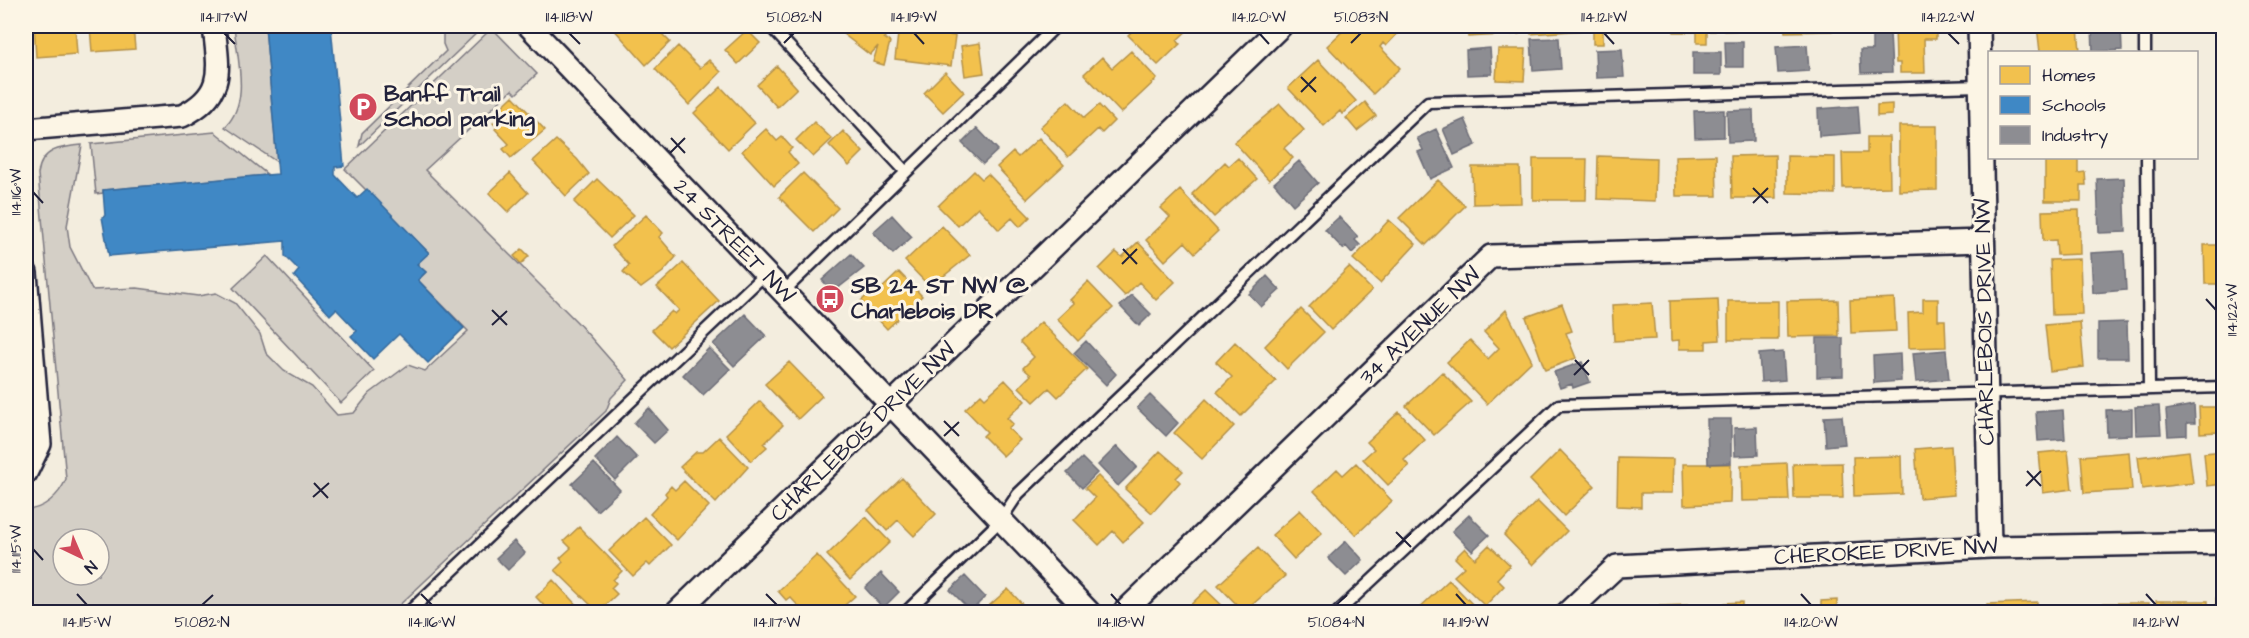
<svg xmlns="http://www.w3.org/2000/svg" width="2249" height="638" font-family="'Architects Daughter',sans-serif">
<rect width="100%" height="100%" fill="#f3edde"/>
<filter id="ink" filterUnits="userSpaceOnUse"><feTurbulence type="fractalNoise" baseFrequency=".0167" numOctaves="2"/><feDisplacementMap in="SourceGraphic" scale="12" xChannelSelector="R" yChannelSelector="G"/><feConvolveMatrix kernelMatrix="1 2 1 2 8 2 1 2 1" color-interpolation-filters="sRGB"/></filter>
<g filter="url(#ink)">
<path fill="#d4cfc6" stroke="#7b7880" stroke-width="1.5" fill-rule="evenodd" d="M234,26H265L277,162L225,127C251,101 237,59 234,26Z
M443,26H484L359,146L362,133L446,51L443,44Z
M492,28L537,74L516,94L512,90L425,170L578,323L628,380L611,398L606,411L392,612H26V510C44,509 59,496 66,479L38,174C41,149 60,147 82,145L67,226L70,247L92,290L137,288L198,296L216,293L235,303L260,334L266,353L284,371L312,387L337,415L354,413L369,394L408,365L425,371L468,331L418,280L426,272L417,264L428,252L345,169ZM63,539H99V575H63Z
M215,132L268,175L103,190V193L96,194L91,144Z
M267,256L374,371L341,403L233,288Z"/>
<path fill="#f2c14e" stroke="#b49148" stroke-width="1.5" d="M34,26H75L77,54L36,57Z
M90,26H133L135,49L92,52Z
M613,26H654L670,42L646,65L612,27Z
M833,26H885L890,32L884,38L890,42L884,65L873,62L878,46L870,55Z
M899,26H922L921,31L955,36L951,66L895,59Z
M1138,26H1189L1191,27L1177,40L1180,44L1158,65L1128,35Z
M1348,26H1391L1398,33L1386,46L1383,43L1380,47L1400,68L1373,94L1327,46Z
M1413,26H1461V31H1416Z
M1467,26H1519V34L1468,37Z
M1530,26H1584L1585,30L1531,34Z
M1593,26H1645V27L1603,28V44H1593Z
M1672,26H1714L1715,31H1707V43H1697V32H1674Z
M1724,26H1773V29L1724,31Z
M1784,26H1832V31L1785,32Z
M1895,26H1936V39H1924L1925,73H1900V63H1896Z
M2037,26H2078L2080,52H2040Z
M747,30L760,43L738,64L725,50Z
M980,43L984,73L965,76L961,46Z
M678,46L700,68L709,60L721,72L689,105L655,69Z
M1498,49H1526L1524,81L1496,80Z
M1131,51L1157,79L1121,113L1084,74L1102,57L1112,68Z
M1318,60L1356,101L1342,114L1340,111L1324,126L1288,88Z
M777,66L797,88L777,107L757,85Z
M945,72L964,92L943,112L924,93Z
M721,87L755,123L728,149L694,113Z
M513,96L545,130L511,158L503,149L509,144L495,129L497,127L493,123L500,117L496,112Z
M1068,101L1084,118L1099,105L1114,121L1102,133L1098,129L1068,157L1040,127Z
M1365,102L1376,116L1357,131L1346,118Z
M1280,104L1304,130L1284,148L1293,158L1269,180L1234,142Z
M1892,104V115L1877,116V105Z
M814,122L832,139L813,157L796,140Z
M1899,126H1937V190L1899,191Z
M766,129L777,141L782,137L792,148L788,152L798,164L774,186L742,151Z
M843,131L863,152L849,166L829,145Z
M1867,137H1889L1890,187L1843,188L1842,153H1867Z
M1039,138L1064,165L1027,199L997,167L1013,152L1018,157Z
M556,140L577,159L589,174L566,196L533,161Z
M1716,155L1717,196H1676L1675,156Z
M1775,155L1776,198H1732L1731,156Z
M1598,156L1656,158L1655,201L1597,199Z
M1787,156L1835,157V194L1787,193Z
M1238,158L1257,179L1214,217L1192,194L1225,162L1229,166Z
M2045,158H2078V173L2085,172L2086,185H2081V201H2045Z
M1533,159H1587L1586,200H1533Z
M1472,167H1520L1521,203L1473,204Z
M974,171L982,179L988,174L1030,217L1020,227L1012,218L999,230L978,207L958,226L938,206Z
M510,173L528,193L508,212L489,193Z
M803,173L838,208L814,232L779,197Z
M597,179L634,215L610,238L574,202Z
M1438,180L1465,206L1426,245L1399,218Z
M1180,190L1218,231L1195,253L1185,242L1165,261L1146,240L1170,217L1161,208Z
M2079,210L2080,254L2057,255L2056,240L2043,241L2042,211Z
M646,215L663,233L659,237L676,257L663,272L641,288L623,272L629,265L612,246Z
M1389,220L1416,244L1380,283L1353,259Z
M942,226L970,255L930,287L905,261Z
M1138,242L1175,282L1156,300L1139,282L1125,296L1099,269L1116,252L1122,257Z
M2204,245H2224V291H2219V284H2205Z
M522,249L529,256L521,264L514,256Z
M2080,259L2082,314L2052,315L2050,260Z
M683,263L719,301L669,347L652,330L672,311L675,314L679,310L657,287Z
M1349,267L1372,290L1331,330L1309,307Z
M899,272L922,296L887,329L861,301L876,287L879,291Z
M1088,282L1113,308L1078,341L1057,319L1074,303L1070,300Z
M1894,298L1896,331L1851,333L1850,300Z
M1718,299L1720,340L1706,341V349H1679V340L1671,341L1670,301Z
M1923,299H1938V320H1945L1946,347L1909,348L1908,313L1923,312Z
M1838,300L1839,336L1788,337L1787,301Z
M1728,301H1778V340H1728Z
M1652,303L1655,339L1614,341L1612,305Z
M1562,304L1572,331L1566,333L1576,358L1545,370L1526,317Z
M1301,309L1324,332L1287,369L1265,346Z
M1506,310L1532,361L1487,404L1447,362L1470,340L1488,359L1499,348L1484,332Z
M1041,322L1087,369L1058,397L1049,388L1034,402L1019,387L1031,375L1023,368L1034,357L1020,342Z
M2080,322L2084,367L2050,371L2045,325Z
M2219,335H2224V367H2220Z
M1235,342L1276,381L1241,416L1217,392L1232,377L1216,362Z
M789,362L822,396L798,419L765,384Z
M1442,372L1471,402L1434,435L1406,406Z
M1005,380L1025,401L1007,418L1013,424L1008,428L1020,440L1003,456L983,436L987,432L965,409L981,394L985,398Z
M1206,399L1234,426L1202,459L1174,433Z
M760,401L783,425L764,444L767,447L751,461L726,434Z
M2199,407H2217L2218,432L2200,433Z
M1399,412L1425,440L1404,460L1409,466L1388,485L1363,459L1374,449L1367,442Z
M719,437L748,467L716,503L680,467L696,452H703Z
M1951,446L1954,495L1919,498L1915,449Z
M1560,450L1595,486L1564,516L1530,480Z
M2068,450L2072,489L2043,493L2039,453Z
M1160,451L1183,471L1176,478L1180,482L1152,513L1125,489Z
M2189,451L2193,483L2142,489L2138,457Z
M2224,451V484L2207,486L2204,453Z
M2129,452L2132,490L2084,493L2081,456Z
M1901,456L1902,494L1854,496L1853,457Z
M1618,458L1673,459L1672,493H1641V507L1617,506Z
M1356,463L1392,501L1356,535L1314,491L1337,469L1343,475Z
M1787,463L1789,500L1742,501L1741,465Z
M1842,463L1843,498H1794L1793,464Z
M1683,464H1731L1730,503L1684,505Z
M1098,476L1144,522L1123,542L1113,531L1099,545L1074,520L1095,498L1085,488Z
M902,478L936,514L914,536L898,520L887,531L868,510Z
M684,481L709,506L677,540L650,514L667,496L665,493L671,486L675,490Z
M1537,501L1567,531L1533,565L1504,535Z
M1300,510L1322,533L1294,559L1272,535Z
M644,517L671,545L650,566L647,563L633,576L609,551Z
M866,517L890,542L850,580L827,555Z
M579,527L622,571L613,580L616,583L611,588L617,594L598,612L555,570L563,562L560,558L571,548L564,541Z
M1489,545L1510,565L1497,579L1504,586L1485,606L1454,576L1464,567L1455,558L1465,548L1475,559Z
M1258,548L1285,576L1244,612L1218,585Z
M817,555L855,596L837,612H817L815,610L804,612L790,597L786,600L778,591Z
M553,580L583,612H550L536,597Z
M1449,580L1478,610L1475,612H1415Z
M1008,589L1029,611L982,612Z
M1206,590L1229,612H1183Z
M2216,598H2224V612H2216Z
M1837,600V611L1846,610L1847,612H1821V601Z
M2156,601H2208V612H2156Z
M1742,602V609L1782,606V612H1725L1724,603Z
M2037,602V612H1987V604Z
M2104,603H2149V612H2105Z
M1718,604V612H1659L1658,606Z
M1908,606V612H1858V609Z
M1970,607V612H1922V609Z
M2051,608H2095V612H2051Z"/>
<path fill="#3f88c5" stroke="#36699c" stroke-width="1.5" d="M265,26H331L344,166L335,167V175L357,198L367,189L429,253L417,264L426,272L418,280L464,328L428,363L399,334L373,359L351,336L357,331L336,309L330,315L294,276L299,270L285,256V241L109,256L102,217L105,216L103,190L278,174Z"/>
<path fill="#8d8d92" stroke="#6d6d78" stroke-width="1.5" d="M2092,26H2121L2122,50L2093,52Z
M1890,33L1892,72L1861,73L1860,50H1872V34Z
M1559,38L1561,69L1533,71L1531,39Z
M1725,42H1743V67H1726Z
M1807,45L1809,71L1778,73L1776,47Z
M1490,48L1492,74L1467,75L1466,50Z
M1622,49L1624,77L1596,78L1595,50Z
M1693,52H1721V75H1693Z
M1858,106L1860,133L1819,136L1818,109Z
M1724,110V137L1695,138L1694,111Z
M1753,110L1754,141L1728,142L1727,111Z
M1465,119L1476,145L1454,155L1443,129Z
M977,128L998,150L983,164L962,143Z
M1436,129L1454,168L1430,179L1418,152L1423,150L1417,138Z
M1299,161L1318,183L1293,205L1274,183Z
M2124,178L2126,232L2099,233L2097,179Z
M892,215L912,237L893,254L873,232Z
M1339,217L1358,237L1355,240L1360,245L1352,253L1346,246L1343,249L1325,230Z
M2124,251L2126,290L2093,293L2091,253Z
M851,254L864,268L833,292L822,280Z
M1267,276L1280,290L1261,307L1249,294Z
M1132,295L1151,314L1139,326L1120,306Z
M745,314L766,336L734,366L713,344Z
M2127,322L2128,358H2098V323Z
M1817,338H1843V376L1817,377Z
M1086,341L1116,374L1106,385L1074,353Z
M709,348L730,369L703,395L683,375Z
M1946,350L1949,379L1916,382L1913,353Z
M1783,352L1785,380L1761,382L1759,354Z
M1900,354L1901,381L1874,383L1873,356Z
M1582,362L1590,382L1573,388L1572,384L1560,388L1554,372Z
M1150,395L1178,423L1166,436L1137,408Z
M2194,405L2195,423H2187V435L2168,436L2166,410Z
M2159,406L2161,434L2136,435L2135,407Z
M649,408L668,430L654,443L634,423Z
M2132,409V435L2107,436L2106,410Z
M2063,410L2065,439L2038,441L2036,412Z
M1842,416L1845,444L1826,446L1824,417Z
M1707,419H1731V463L1708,464Z
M1757,427L1758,455L1735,456L1734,428Z
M617,437L637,458L615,480L595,459Z
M1117,446L1137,467L1118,486L1098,465Z
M1082,458L1097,473L1082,488L1067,473Z
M594,463L620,490L597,511L572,484Z
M1469,515L1489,535L1472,551L1452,531Z
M514,541L525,553L508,570L496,558Z
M1346,541L1363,560L1346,576L1328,558Z
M881,573L899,592L883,608L865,588Z
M965,576L985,597L971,611L950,590Z"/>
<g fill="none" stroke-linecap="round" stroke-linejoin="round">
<g stroke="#22223b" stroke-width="15">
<path id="lane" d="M770,26L906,172
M2145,26V52
M2147,158L2149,389
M783,292L1056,26
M409,612L765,274
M906,612L1000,521L1018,494L1428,102L1980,86
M1338,612L1559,405L2224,387"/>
</g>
<g stroke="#22223b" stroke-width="26">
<path id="street" d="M529,26L1089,612
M1979,26L1990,547
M26,129L182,116C227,94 218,67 214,26
M26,273L40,444L26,473
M677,612L1281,26
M1124,612L1491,256L1983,241
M1568,612L1617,566L1990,547L2224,543"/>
</g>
<use href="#lane" stroke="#fcf5e5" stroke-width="10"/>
<use href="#street" stroke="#fcf5e5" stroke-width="21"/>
</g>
</g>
<path fill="none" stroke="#22223b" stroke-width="2" d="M224,33L235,44M569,33L580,44M914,33L924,44M1259,33L1269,44M1604,33L1614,44M1948,33L1959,44M784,43L794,33M1351,43L1361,33M1301,77L1316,92M1301,92L1316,77M671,138L685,153M670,153L685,138M1753,188L1768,203M33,192L43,203M1753,203L1768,188M1123,249L1137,264M1122,264L1137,249M2206,299L2216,310M492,310L507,325M492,325L507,311M1575,360L1589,375M1574,375L1589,360M944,421L959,436M944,436L959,422M2027,471L2041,486M314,483L328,498M2026,486L2041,471M313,497L329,483M1396,532L1411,547M1396,547L1411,533M33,549L43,560M77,594L87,605M421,594L432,605M766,594L777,605M1111,594L1121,605M1456,594L1466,605M1801,594L1811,605M2146,594L2156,605M202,605L213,595M1336,605L1347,595"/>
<defs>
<g id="parking-disc" transform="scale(1.5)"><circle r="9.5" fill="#d1495b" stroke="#fcf5e5"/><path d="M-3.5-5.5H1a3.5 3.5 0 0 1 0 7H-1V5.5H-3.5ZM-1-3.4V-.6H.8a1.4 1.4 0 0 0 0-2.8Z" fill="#fff"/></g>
<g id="bus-disc" transform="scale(1.5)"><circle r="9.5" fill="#d1495b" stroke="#fcf5e5"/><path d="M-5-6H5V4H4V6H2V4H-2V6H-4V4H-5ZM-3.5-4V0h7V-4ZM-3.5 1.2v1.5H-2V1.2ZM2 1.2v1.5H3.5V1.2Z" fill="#fff"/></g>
</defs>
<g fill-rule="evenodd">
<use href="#parking-disc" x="363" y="107"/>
<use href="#bus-disc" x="830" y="299"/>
</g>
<g text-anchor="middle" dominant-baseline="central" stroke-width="6" stroke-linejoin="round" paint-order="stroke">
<g font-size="22" font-weight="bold" fill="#22223b" stroke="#fcf5e5" text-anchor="start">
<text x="384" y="94">Banff Trail<tspan x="384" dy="25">School parking</tspan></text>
<text x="851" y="286">SB 24 ST NW @<tspan x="851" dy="25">Charlebois DR</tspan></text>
</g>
<g font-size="22" fill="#22223b" stroke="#fcf5e5">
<text transform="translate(734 241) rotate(46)">24 STREET NW</text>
<text transform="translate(1985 322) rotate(-91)">CHARLEBOIS DRIVE NW</text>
<text transform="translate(1420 326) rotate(-44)">34 AVENUE NW</text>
<text transform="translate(863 432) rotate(-44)">CHARLEBOIS DRIVE NW</text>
<text transform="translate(1886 552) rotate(-3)">CHEROKEE DRIVE NW</text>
</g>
</g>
<rect width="2249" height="638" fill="none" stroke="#fcf5e5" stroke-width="66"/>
<rect x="1988" y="51" width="210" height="108" fill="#fcf5e5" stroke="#a5a1a1" stroke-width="1.5"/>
<rect x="2000" y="66" width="30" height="18" fill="#f2c14e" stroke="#a5a1a1" stroke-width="1.5"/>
<text x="2042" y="81" font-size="18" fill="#22223b">Homes</text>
<rect x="2000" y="96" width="30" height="18" fill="#3f88c5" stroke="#a5a1a1" stroke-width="1.5"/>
<text x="2042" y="111" font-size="18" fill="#22223b">Schools</text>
<rect x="2000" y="126" width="30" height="18" fill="#8d8d92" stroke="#a5a1a1" stroke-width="1.5"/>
<text x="2042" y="141" font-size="18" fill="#22223b">Industry</text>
<g transform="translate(81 557) rotate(136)"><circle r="28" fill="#fcf5e5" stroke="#a5a1a1" stroke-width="1.5"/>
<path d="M0-4.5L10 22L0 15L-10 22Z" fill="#d1495b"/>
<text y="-9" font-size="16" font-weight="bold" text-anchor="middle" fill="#22223b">N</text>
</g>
<rect x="33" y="33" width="2183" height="572" fill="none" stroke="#22223b" stroke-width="2"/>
<g font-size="15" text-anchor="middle" fill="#22223b">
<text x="224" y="22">114.117°W</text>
<text x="569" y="22">114.118°W</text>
<text x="794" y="22">51.082°N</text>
<text x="914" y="22">114.119°W</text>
<text x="1259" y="22">114.120°W</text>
<text x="1361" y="22">51.083°N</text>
<text x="1604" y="22">114.121°W</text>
<text x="1948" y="22">114.122°W</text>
<text transform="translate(16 192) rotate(-90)" y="5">114.116°W</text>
<text transform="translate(2232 310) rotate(-90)" y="5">114.122°W</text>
<text transform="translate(16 549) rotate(-90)" y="5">114.115°W</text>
<text x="87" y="627">114.115°W</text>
<text x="202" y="627">51.082°N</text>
<text x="432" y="627">114.116°W</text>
<text x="777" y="627">114.117°W</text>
<text x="1121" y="627">114.118°W</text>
<text x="1336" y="627">51.084°N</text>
<text x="1466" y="627">114.119°W</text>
<text x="1811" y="627">114.120°W</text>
<text x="2156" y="627">114.121°W</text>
</g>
</svg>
